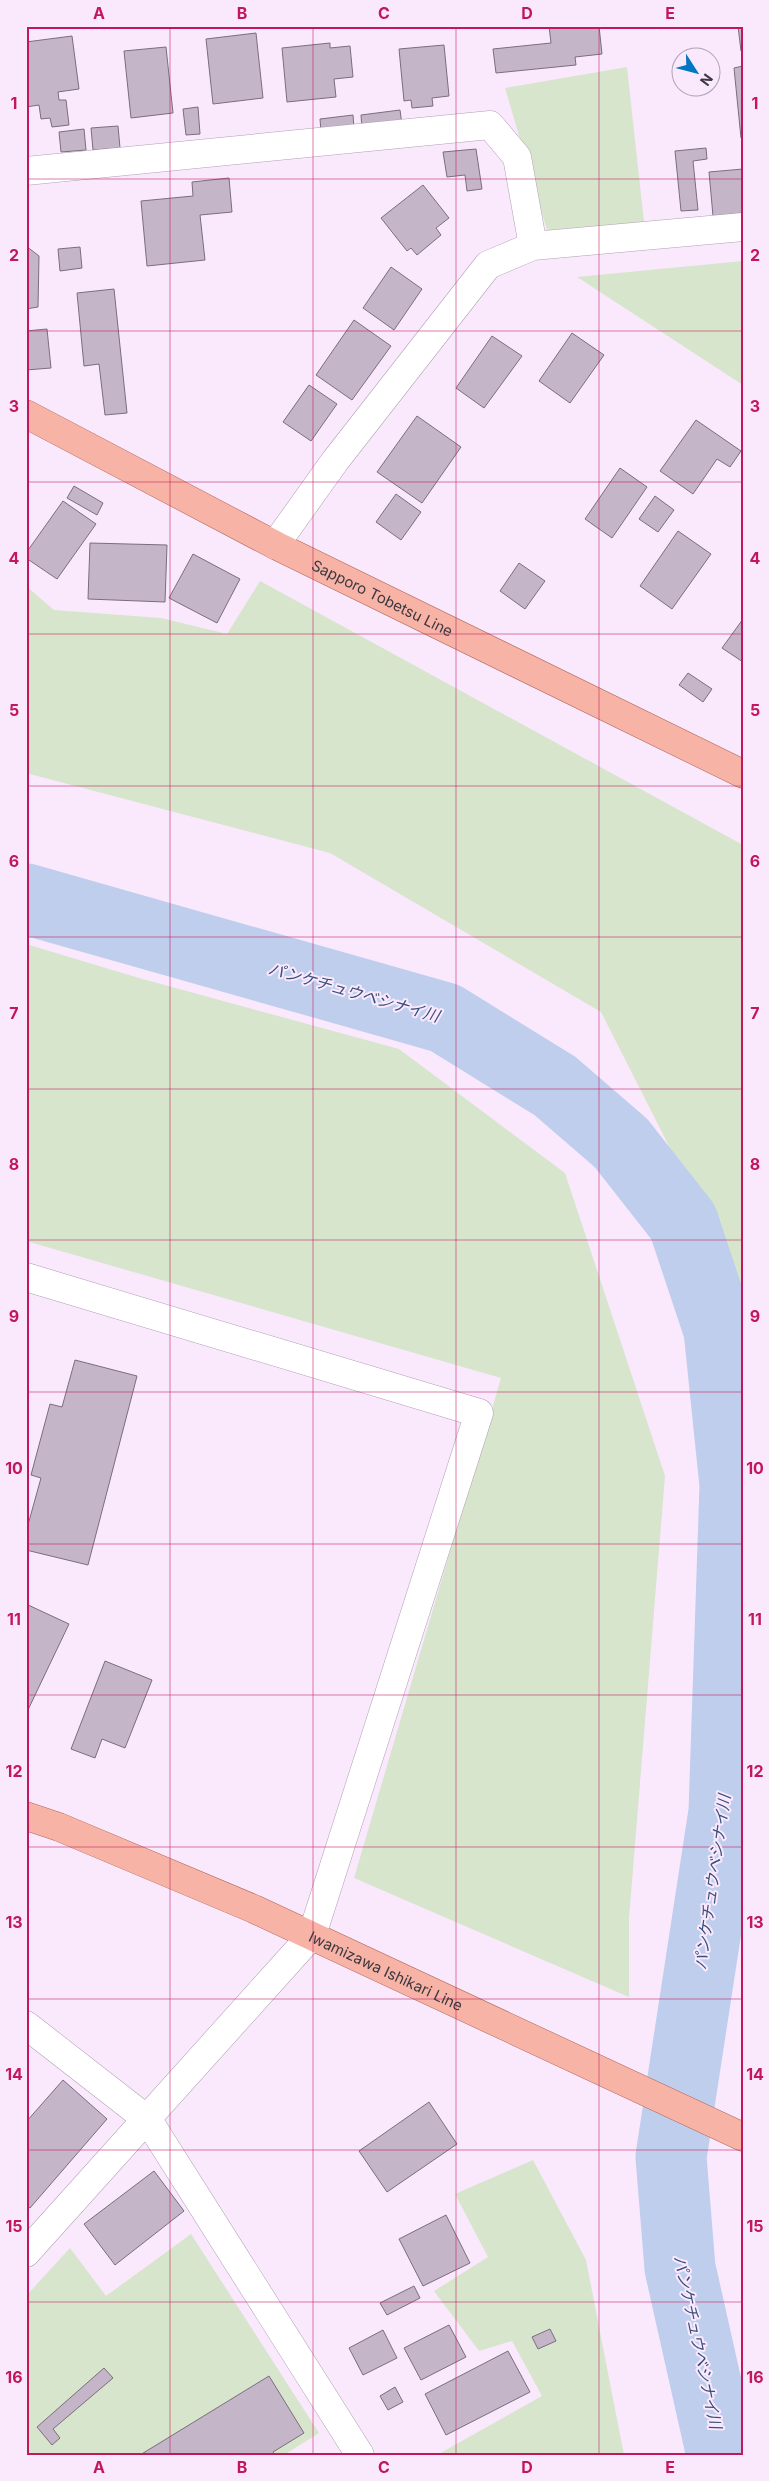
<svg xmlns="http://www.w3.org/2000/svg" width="769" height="2481" font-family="Inter,'Noto Sans JP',sans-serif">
<rect width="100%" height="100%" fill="#fae9fd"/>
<path fill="#d6e5cb" d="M627,67L644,222L547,230L505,88Z
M743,261V385L577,277Z
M260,581L743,845V1292L601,1012L330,853L26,773V586L54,610L161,618L227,634Z
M26,944L139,978L399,1049L565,1173L665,1476L629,1918V1997L354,1878L501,1378L26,1241Z
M533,2160L586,2260L624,2455H437L542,2396L512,2341L479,2351L434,2291L488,2257L455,2194Z
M191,2234L319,2433L284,2455H26V2296L70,2248L106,2296Z"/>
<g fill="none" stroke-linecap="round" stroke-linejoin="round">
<path stroke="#beceec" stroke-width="71" d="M26,899L445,1018L555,1086L621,1143L683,1222L719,1330L735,1485L724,1812L671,2157L680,2268L722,2455"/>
</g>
<path fill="#c5b5c8" stroke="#7b6d7e" d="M549,26H599L602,54L575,57L576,65L496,73L493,49L551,43Z
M738,26H743V51H741Z
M256,33L263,98L213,104L206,39Z
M72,36L79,89L58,92L59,100H66L69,125L52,127L50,118L41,119L39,105L26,107V42Z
M330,43V48L350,46L353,77L334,79L336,97L287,102L282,48Z
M444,45L449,96L432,98L433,106L412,108L411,100L404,101L399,49Z
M166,47L173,113L131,118L124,51Z
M743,66V138H741L734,68Z
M198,107L200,134L186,135L183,109Z
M400,110L402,125L362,129L361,115Z
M353,115L354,128L321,131L320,119Z
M118,126L120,148L93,150L91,128Z
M84,129L86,150L61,152L59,132Z
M706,148L707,159L693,161L698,210L681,211L675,151Z
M476,149L482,189L467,191L465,175L447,177L443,152Z
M743,169V213L713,216L709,172Z
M229,178L232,212L200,215L205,260L147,266L141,201L193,196L192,182Z
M423,185L449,218L436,228L441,235L417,255L411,248L407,251L381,218Z
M26,246L39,256L38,307L26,309Z
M80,247L82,268L60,271L58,249Z
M391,267L422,289L394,330L363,308Z
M114,289L127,413L105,415L99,364L84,366L77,293Z
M354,320L391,346L352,400L316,375Z
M47,329L51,368L26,370V331Z
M572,333L604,355L570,403L539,381Z
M492,336L522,356L484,408L456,388Z
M309,385L337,404L311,441L283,422Z
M417,416L461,447L422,503L377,472Z
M696,420L741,451L730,467L717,459L693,494L660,471Z
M620,468L647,487L612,538L585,519Z
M74,486L103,503L97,515L67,498Z
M396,494L421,512L401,540L376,522Z
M655,496L674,510L658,532L639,519Z
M63,501L96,524L57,579L26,558V553Z
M678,531L711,554L672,609L640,586Z
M90,543L167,545L165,602L88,599Z
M193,554L240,579L217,623L169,598Z
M519,563L545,581L525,609L500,591Z
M743,619V662L722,648Z
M688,673L712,689L703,702L679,685Z
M75,1360L137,1376L88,1565L26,1550V1532L41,1478L31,1475L50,1404L62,1407Z
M26,1604L69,1624L26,1714Z
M105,1661L152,1680L125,1748L102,1739L95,1758L71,1749Z
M63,2080L107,2119L30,2208L26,2205V2122Z
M429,2102L457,2144L387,2192L359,2151Z
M154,2171L184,2211L115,2265L84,2224Z
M446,2215L470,2263L423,2286L399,2239Z
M414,2286L420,2298L387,2315L380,2303Z
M449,2325L466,2357L421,2380L404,2348Z
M550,2329L556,2341L538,2349L532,2337Z
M383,2330L397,2358L363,2375L349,2348Z
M508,2351L530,2392L446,2435L425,2394Z
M104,2368L113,2378L53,2429L60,2438L52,2445L37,2427Z
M269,2376L304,2433L273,2452L275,2455H140Z
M395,2387L403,2402L388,2410L380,2396Z"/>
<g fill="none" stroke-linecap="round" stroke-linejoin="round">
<g stroke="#b0a0b2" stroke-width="29">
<path id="minor" d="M26,171L490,125L517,157L533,246
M275,545L335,461L488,265L533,246L743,227
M26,1277L479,1413L312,1935L26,2253
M26,2025L148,2120L360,2455"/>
</g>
<g stroke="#b2675b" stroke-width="29">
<g id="major">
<path id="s1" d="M26,414L275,545L743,774"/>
<path id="s2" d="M26,1816L59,1827L254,1909L743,2137"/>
</g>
</g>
<use href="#minor" stroke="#fff" stroke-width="28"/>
<use href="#major" stroke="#f7b3a6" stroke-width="28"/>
</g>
<path fill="none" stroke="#c2185b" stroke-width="1" stroke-opacity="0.55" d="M170,26V2455M313,26V2455M456,26V2455M599,26V2455M26,179H743M26,331H743M26,482H743M26,634H743M26,786H743M26,937H743M26,1089H743M26,1240H743M26,1392H743M26,1544H743M26,1695H743M26,1847H743M26,1999H743M26,2150H743M26,2302H743"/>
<g text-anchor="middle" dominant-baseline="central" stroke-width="4" stroke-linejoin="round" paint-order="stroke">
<g font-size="15" fill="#3d373f" stroke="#fae9fd">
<text stroke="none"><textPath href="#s1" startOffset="401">Sapporo Tobetsu Line</textPath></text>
<text stroke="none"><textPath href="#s2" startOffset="392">Iwamizawa Ishikari Line</textPath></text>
</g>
<g font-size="16" font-style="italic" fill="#39507a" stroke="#fae9fd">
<text transform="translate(354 992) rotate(16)">パンケチュウベシナイ川</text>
<text transform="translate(712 1882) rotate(-82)">パンケチュウベシナイ川</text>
<text transform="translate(698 2342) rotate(78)">パンケチュウベシナイ川</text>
</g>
</g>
<rect width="769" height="2481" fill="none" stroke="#fae9fd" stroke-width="55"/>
<g transform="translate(696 72) rotate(126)"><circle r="24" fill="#fae9fd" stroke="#aea2b1"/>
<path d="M0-4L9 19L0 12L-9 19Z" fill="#0276c1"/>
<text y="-8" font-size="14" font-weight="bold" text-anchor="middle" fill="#3d373f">N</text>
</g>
<rect x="28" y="28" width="714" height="2426" fill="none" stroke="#c2185b" stroke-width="2"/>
<g font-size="16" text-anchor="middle" font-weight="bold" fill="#c2185b">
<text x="99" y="19">A</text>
<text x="242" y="19">B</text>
<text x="384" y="19">C</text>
<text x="527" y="19">D</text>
<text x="670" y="19">E</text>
<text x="14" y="109">1</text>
<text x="755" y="109">1</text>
<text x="14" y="261">2</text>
<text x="755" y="261">2</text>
<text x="14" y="412">3</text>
<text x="755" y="412">3</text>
<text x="14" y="564">4</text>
<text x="755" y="564">4</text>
<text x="14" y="716">5</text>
<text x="755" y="716">5</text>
<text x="14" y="867">6</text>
<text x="755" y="867">6</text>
<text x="14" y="1019">7</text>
<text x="755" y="1019">7</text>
<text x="14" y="1170">8</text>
<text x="755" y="1170">8</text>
<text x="14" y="1322">9</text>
<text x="755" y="1322">9</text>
<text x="14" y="1474">10</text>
<text x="755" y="1474">10</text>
<text x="14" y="1625">11</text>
<text x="755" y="1625">11</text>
<text x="14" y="1777">12</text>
<text x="755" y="1777">12</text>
<text x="14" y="1928">13</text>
<text x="755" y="1928">13</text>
<text x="14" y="2080">14</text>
<text x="755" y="2080">14</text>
<text x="14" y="2232">15</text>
<text x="755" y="2232">15</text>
<text x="14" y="2383">16</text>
<text x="755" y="2383">16</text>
<text x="99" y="2473">A</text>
<text x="242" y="2473">B</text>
<text x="384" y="2473">C</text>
<text x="527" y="2473">D</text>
<text x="670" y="2473">E</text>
</g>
</svg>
